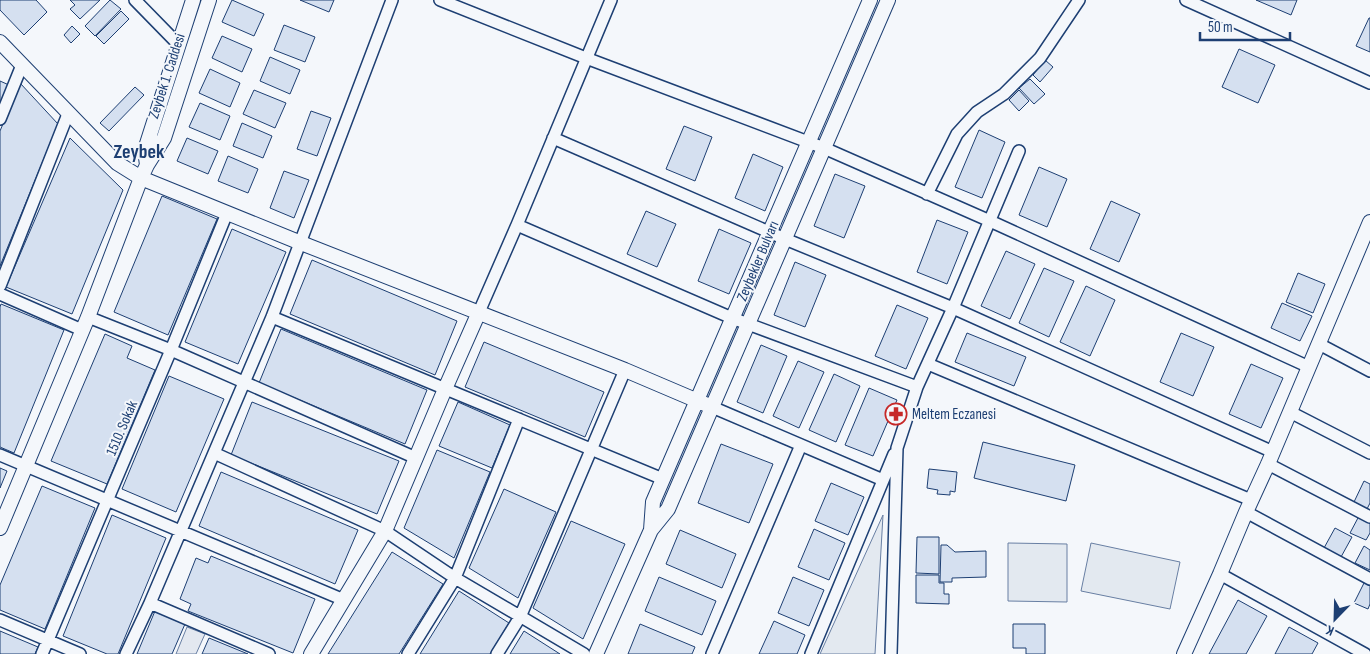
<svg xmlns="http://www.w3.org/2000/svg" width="1370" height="654" font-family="'Sofia Sans Condensed',sans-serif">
<rect width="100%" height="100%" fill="#f4f7fb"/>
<path fill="#e3e9f0" stroke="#687fa3" d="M883,515L875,654H820Z
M1008,543L1067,544V602L1008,601Z
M1091,543L1180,562L1170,609L1081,591Z"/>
<path fill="#e3e8f0" stroke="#687fa3" d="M187,627L205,634L196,654H176Z"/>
<path fill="#d5e0f0" stroke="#1d3f73" d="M0,0H36L47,12L24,35L0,10Z
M70,0H100L80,19L70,9L75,5Z
M110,0L121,9L95,36L85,26Z
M232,0L264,14L254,36L222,22Z
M300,0H334L329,12Z
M1256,0H1297L1291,15Z
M121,11L129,19L104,44L96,36Z
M1369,18H1370V52L1356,46Z
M284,25L315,37L305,62L274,50Z
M72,26L80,34L71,43L64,35Z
M222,36L252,49L242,72L212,58Z
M1239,49L1275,65L1258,103L1222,87Z
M270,57L300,70L290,94L260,81Z
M1045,60L1053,67L1040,82L1033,75Z
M210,69L240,83L230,107L199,93Z
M1030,79L1045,94L1034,104L1019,88Z
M0,81L9,85L0,108Z
M20,83L58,124L0,266V131Z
M135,87L144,95L109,131L100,123Z
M254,90L286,103L275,128L243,114Z
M1019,90L1029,101L1019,111L1009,100Z
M200,103L230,116L220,140L189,127Z
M311,111L331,118L317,156L297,149Z
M242,123L272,136L263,158L233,146Z
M684,126L712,137L695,181L666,169Z
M979,130L1005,142L982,198L955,187Z
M70,138L123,190L72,314L6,287Z
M187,138L218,151L208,174L177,161Z
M753,154L783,167L765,211L735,198Z
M228,156L258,169L248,193L218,181Z
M1039,167L1067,179L1047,227L1019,215Z
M284,171L309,180L294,218L270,208Z
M835,174L865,186L844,238L814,226Z
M162,196L217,219L168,335L114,312Z
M1111,201L1140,214L1119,262L1090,249Z
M646,211L676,224L657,267L627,254Z
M937,220L968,232L947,284L917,272Z
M232,229L286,252L238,364L185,342Z
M719,229L751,243L729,294L698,281Z
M1006,251L1035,264L1010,319L981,306Z
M312,260L457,321L435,375L290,314Z
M795,262L826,275L805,327L774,315Z
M1044,268L1074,281L1049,337L1019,323Z
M1298,273L1325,284L1313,313L1286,302Z
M1086,286L1115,300L1090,356L1060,342Z
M1282,303L1312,316L1300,341L1271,328Z
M1,304L64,330L14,453L0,447V307Z
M897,305L928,318L906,369L875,356Z
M281,329L427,390L405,444L259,383Z
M967,333L1026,357L1014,386L955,362Z
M1181,333L1214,347L1193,396L1160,382Z
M105,334L132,346L127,358L155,370L107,484L51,461Z
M484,342L604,392L585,437L465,387Z
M761,345L787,356L763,413L737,402Z
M798,361L824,372L799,428L773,416Z
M1251,364L1283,378L1261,428L1229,414Z
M834,374L860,386L836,442L809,430Z
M169,376L224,399L176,512L122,489Z
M869,388L897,400L873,456L845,445Z
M252,402L399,461L377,514L231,455Z
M458,402L510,425L492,468L439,446Z
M983,442L1075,465L1066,501L974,478Z
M721,444L773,464L749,523L698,503Z
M437,450L490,472L454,558L404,528Z
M0,468L7,471L0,488Z
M929,469L957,472L955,492L950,491V495L937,494L938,490L927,488Z
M221,472L358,530L335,584L199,526Z
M1364,481L1370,484V503L1367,509L1354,502Z
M831,483L864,497L848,535L815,521Z
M42,486L95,508L45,629L0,610V585Z
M504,489L556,512L518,598L469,568Z
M112,515L166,538L118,654H107L63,636Z
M1359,516L1370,522V533L1366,540L1350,533Z
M571,521L625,544L583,639L533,608Z
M1335,528L1352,537L1341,557L1324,548Z
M814,529L845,543L829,580L798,567Z
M680,530L736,554L722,588L666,564Z
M917,537H939V574L916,573Z
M941,545H947L955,552L986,551V577L952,578V582H940Z
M1364,546L1370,550V570L1355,563Z
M392,552L443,584L399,654H328Z
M211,556L315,599L293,653L188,611L191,604L180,599L196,558L208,563Z
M916,575H939V583H944V594H949V604L916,603Z
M659,577L716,601L702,635L645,611Z
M793,577L824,590L809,626L778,613Z
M1365,581L1370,583V604L1368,609L1354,603Z
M459,591L509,623L490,654H420Z
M1238,600L1267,616L1246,654H1209Z
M155,611L185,624L172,654H137Z
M774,621L805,635L797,654H759Z
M640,624L695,647L692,654H628Z
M1013,624H1045V654H1026V648H1013Z
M1289,627L1318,643L1312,654H1275Z
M0,631L38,647L35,654H0Z
M524,631L560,654H510Z
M209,638L248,654H202Z"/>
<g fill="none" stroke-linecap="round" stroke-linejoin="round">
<g stroke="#1d3f73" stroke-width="14">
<path id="minor" d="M135,0L178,44
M440,0L586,58L824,148L990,221L1309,367
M1186,0L1370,83
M0,119L22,65
M553,138L785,239L953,308L1273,452
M927,194L957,134L977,112L1004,94L1040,58L1079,0
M517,225L732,318L917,387
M0,286L68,114
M0,294L82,330
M479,312L517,225L611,0
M88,317L171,350L416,458
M272,317L663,479
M1319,344L1370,371
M928,364L1251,500
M712,407L883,480
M1290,412L1370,453
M214,453L385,531L455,578L584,654
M0,455L344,600
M1268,464L1370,517
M1246,512L1370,579
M1220,574L1365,654
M150,603L269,654
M0,620L80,654
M42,654L171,350L227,213
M126,654L150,603L272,317L392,0
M408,654L455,578L519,419
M497,654L520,617L625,370
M712,654L801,445
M811,654L894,454
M891,654L897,448L917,387L953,308L1019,151"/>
</g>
<g stroke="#1d3f73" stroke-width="16">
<path id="tertiary" d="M0,42L117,163L141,178L301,243L625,370L712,407
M147,165L145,150L193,0
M0,528L88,317L141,178L147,165L164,138L209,0
M651,530L653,502L870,0
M311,654L385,531L445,389L479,312
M596,654L651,530L668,509L888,0
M1184,654L1220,574L1246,512L1268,464L1370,222"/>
</g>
<use href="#minor" stroke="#f4f7fb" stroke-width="11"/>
<use href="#tertiary" stroke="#f4f7fb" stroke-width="14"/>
</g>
<defs>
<g id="pharmacy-ring" transform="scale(1.125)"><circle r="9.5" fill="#f4f7fb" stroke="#c62828" stroke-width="1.5"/><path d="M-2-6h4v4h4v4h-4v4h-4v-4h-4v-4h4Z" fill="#c62828"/></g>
</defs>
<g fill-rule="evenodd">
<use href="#pharmacy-ring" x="896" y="414"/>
</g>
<g text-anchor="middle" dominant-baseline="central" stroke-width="4" stroke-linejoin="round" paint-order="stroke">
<g font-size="15" fill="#1d3f73" stroke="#f4f7fb">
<text transform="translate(167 76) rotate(-72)">Zeybek 1. Caddesi</text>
<text transform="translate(758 261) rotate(-67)">Zeybekler Bulvarı</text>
<text transform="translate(122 428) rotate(-67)">1510. Sokak</text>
</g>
<g font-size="15" fill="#1d3f73" stroke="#f4f7fb" text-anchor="start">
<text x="912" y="414">Meltem Eczanesi</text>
</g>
<g font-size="20" font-weight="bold" fill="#1d3f73" stroke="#f4f7fb">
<text x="139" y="152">Zeybek</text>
</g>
</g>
<g transform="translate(1335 619) rotate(203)" stroke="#f4f7fb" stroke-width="4" paint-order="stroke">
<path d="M0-4L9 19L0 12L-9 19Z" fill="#1d3f73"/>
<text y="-8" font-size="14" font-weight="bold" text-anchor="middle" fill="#1d3f73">K</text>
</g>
<path d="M1200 32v8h90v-8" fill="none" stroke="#1d3f73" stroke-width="2.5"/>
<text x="1208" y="32" font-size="15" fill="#1d3f73" stroke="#f4f7fb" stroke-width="4" paint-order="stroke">50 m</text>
</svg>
